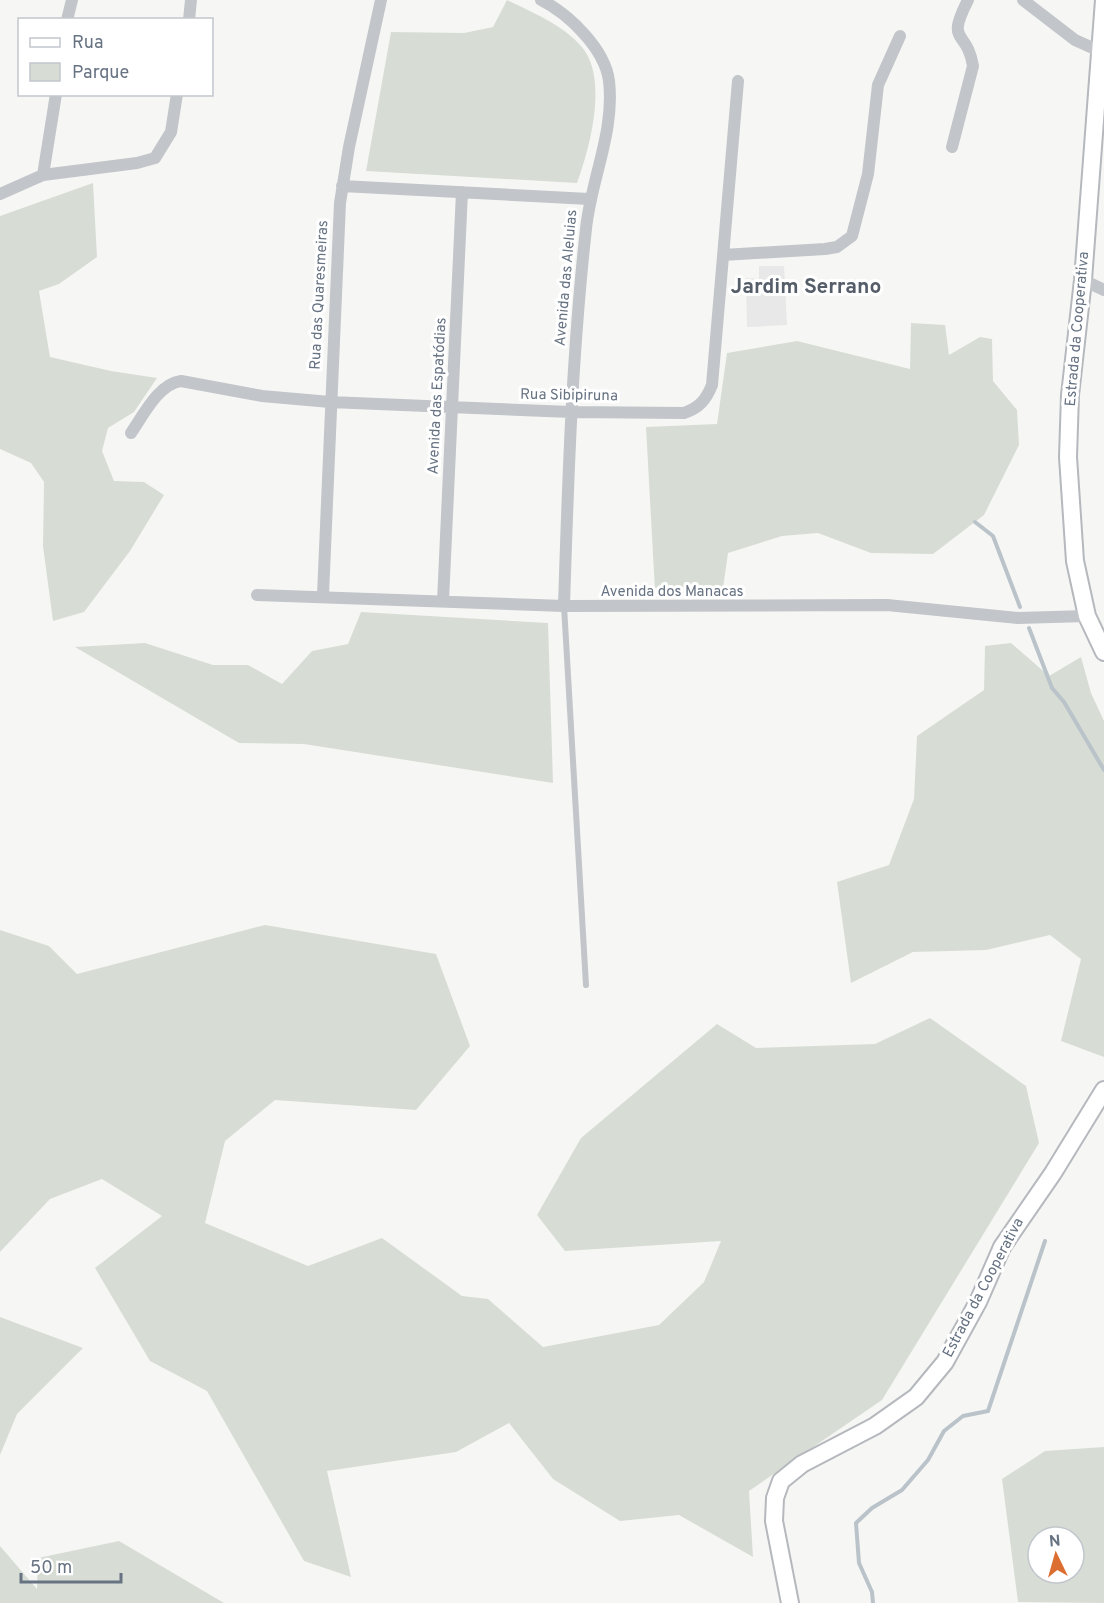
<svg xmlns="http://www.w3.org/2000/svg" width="1104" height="1603" font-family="Overpass,sans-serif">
<rect width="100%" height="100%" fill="#f6f7f4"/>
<path fill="#e7e8e7" d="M759,266H784L787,325L747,327L746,278L759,279Z"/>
<path fill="#d7ddd5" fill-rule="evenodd" d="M507,0C532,12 563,25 581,46C609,77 590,148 577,183L366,171L391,32L464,33L493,27Z
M93,183L97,257L59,284L39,291L50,357L111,371L157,378L134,412L108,428L102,451L114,481L144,482L164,495L130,551L84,612L53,621L43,546L44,482L31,463L0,449V216Z
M911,323L945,325L949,355L980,337L992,339L993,381L1017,410L1019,445L984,515L933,554L871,553L818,533L782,536L728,553L723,588L655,591L646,427L717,424L727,353L797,341L910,369Z
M361,612L548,623L553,783L304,744L239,743L75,647L145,643L213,665H248L282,684L312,651L348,644Z
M1011,643L1049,676L1081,657L1091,693L1104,721V1057L1061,1041L1081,959L1050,935L986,950L913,952L851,983L837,882L889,865L914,799L917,736L984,690L985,646Z
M265,925L436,954L470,1046L416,1110L275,1100L225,1141L205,1223L308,1266L382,1238L462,1296L488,1299L543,1347L659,1325L704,1282L721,1241L565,1251L537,1215L581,1138L717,1024L756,1048L875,1044L930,1018L1026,1086L1039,1143L882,1400L749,1491L753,1557L679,1515L620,1521L553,1479L509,1423L456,1452L327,1471L351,1577L304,1561L207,1391L150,1361L95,1268L162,1216L102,1179L50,1199L0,1252V930L49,946L77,974Z
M0,1317L83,1348L17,1414L0,1455Z
M1104,1447V1603L1018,1602L1002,1479L1045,1451ZM1038,1537H1074V1573H1038Z
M119,1541L224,1603H0V1546L37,1589L38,1558Z"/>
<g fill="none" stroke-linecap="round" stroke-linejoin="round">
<path stroke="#bac3c9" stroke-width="4" d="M975,522L993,536L1020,607
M1029,628L1052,688L1064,702L1104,770
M873,1603L872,1592L859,1563L856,1523L872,1508L902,1490L928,1460L944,1431L963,1416L988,1411L1045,1241"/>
<g stroke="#b5b8bd" stroke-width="20">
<path id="secondary" d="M1104,0L1083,280L1070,395L1068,457L1075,561L1087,616L1104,652
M790,1603L774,1521L775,1498L781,1481L802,1464L875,1426L916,1397L945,1362L978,1302L1002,1247L1053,1173L1104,1090"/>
</g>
<path stroke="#c2c5c9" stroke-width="6" d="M564,606L586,985"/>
<path stroke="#c2c5c9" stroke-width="12" d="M541,0C569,14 605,49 609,81C615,132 591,179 586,229C572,354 568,480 564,606
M1023,0L1075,40L1104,53
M67,20L72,0
M189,20L191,0
M952,147L973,66C967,28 945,45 968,0
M43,175L56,94
M342,186L589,199
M0,194L43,175L137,163L155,158L171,132L177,94
M723,255L825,249L837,247L852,236L868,174L878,85L900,36
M1083,280L1104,290
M131,433C143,416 158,384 181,381L262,396L330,402L571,412L684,413C699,408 706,400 712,385L738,81
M257,595L564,606L887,605L1018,618L1087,616
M323,595L340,203L349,147L381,0
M443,601L462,192"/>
<use href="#secondary" stroke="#fff" stroke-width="16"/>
</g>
<g text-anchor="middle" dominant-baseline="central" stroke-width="6" stroke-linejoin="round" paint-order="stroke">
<g font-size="15" fill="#677383" stroke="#fff">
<text transform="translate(567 278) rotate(-85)">Avenida das Aleluias</text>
<text transform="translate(320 295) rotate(-87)">Rua das Quaresmeiras</text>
<text transform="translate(1078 329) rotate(-85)">Estrada da Cooperativa</text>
<text transform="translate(438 396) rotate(-87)">Avenida das Espatódias</text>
<text transform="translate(569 396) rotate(1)">Rua Sibipiruna</text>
<text x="672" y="592">Avenida dos Manacas</text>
<text transform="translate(984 1288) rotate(-62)">Estrada da Cooperativa</text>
</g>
<g font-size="21" font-weight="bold" fill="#555d69" stroke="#fff">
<text x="806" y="287">Jardim Serrano</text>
</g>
</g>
<rect x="18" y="18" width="195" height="78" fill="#ffffff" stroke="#c2c7cd" stroke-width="1.5"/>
<rect x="30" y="38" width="30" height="9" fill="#ffffff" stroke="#c2c7cd" stroke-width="1.5"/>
<text x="72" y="48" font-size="18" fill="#677383">Rua</text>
<rect x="30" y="63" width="30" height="18" fill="#d7ddd5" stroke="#c2c7cd" stroke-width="1.5"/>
<text x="72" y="78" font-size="18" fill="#677383">Parque</text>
<g transform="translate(1056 1555) rotate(355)"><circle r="28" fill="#ffffff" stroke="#c2c7cd" stroke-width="1.5"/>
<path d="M0-4.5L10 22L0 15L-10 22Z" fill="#db6e30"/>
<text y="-9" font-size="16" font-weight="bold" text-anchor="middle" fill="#677383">N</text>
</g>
<path d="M21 1573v9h100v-9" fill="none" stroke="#677383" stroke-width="3"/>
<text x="30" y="1573" font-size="18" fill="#677383" stroke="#ffffff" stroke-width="4.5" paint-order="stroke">50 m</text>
</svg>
